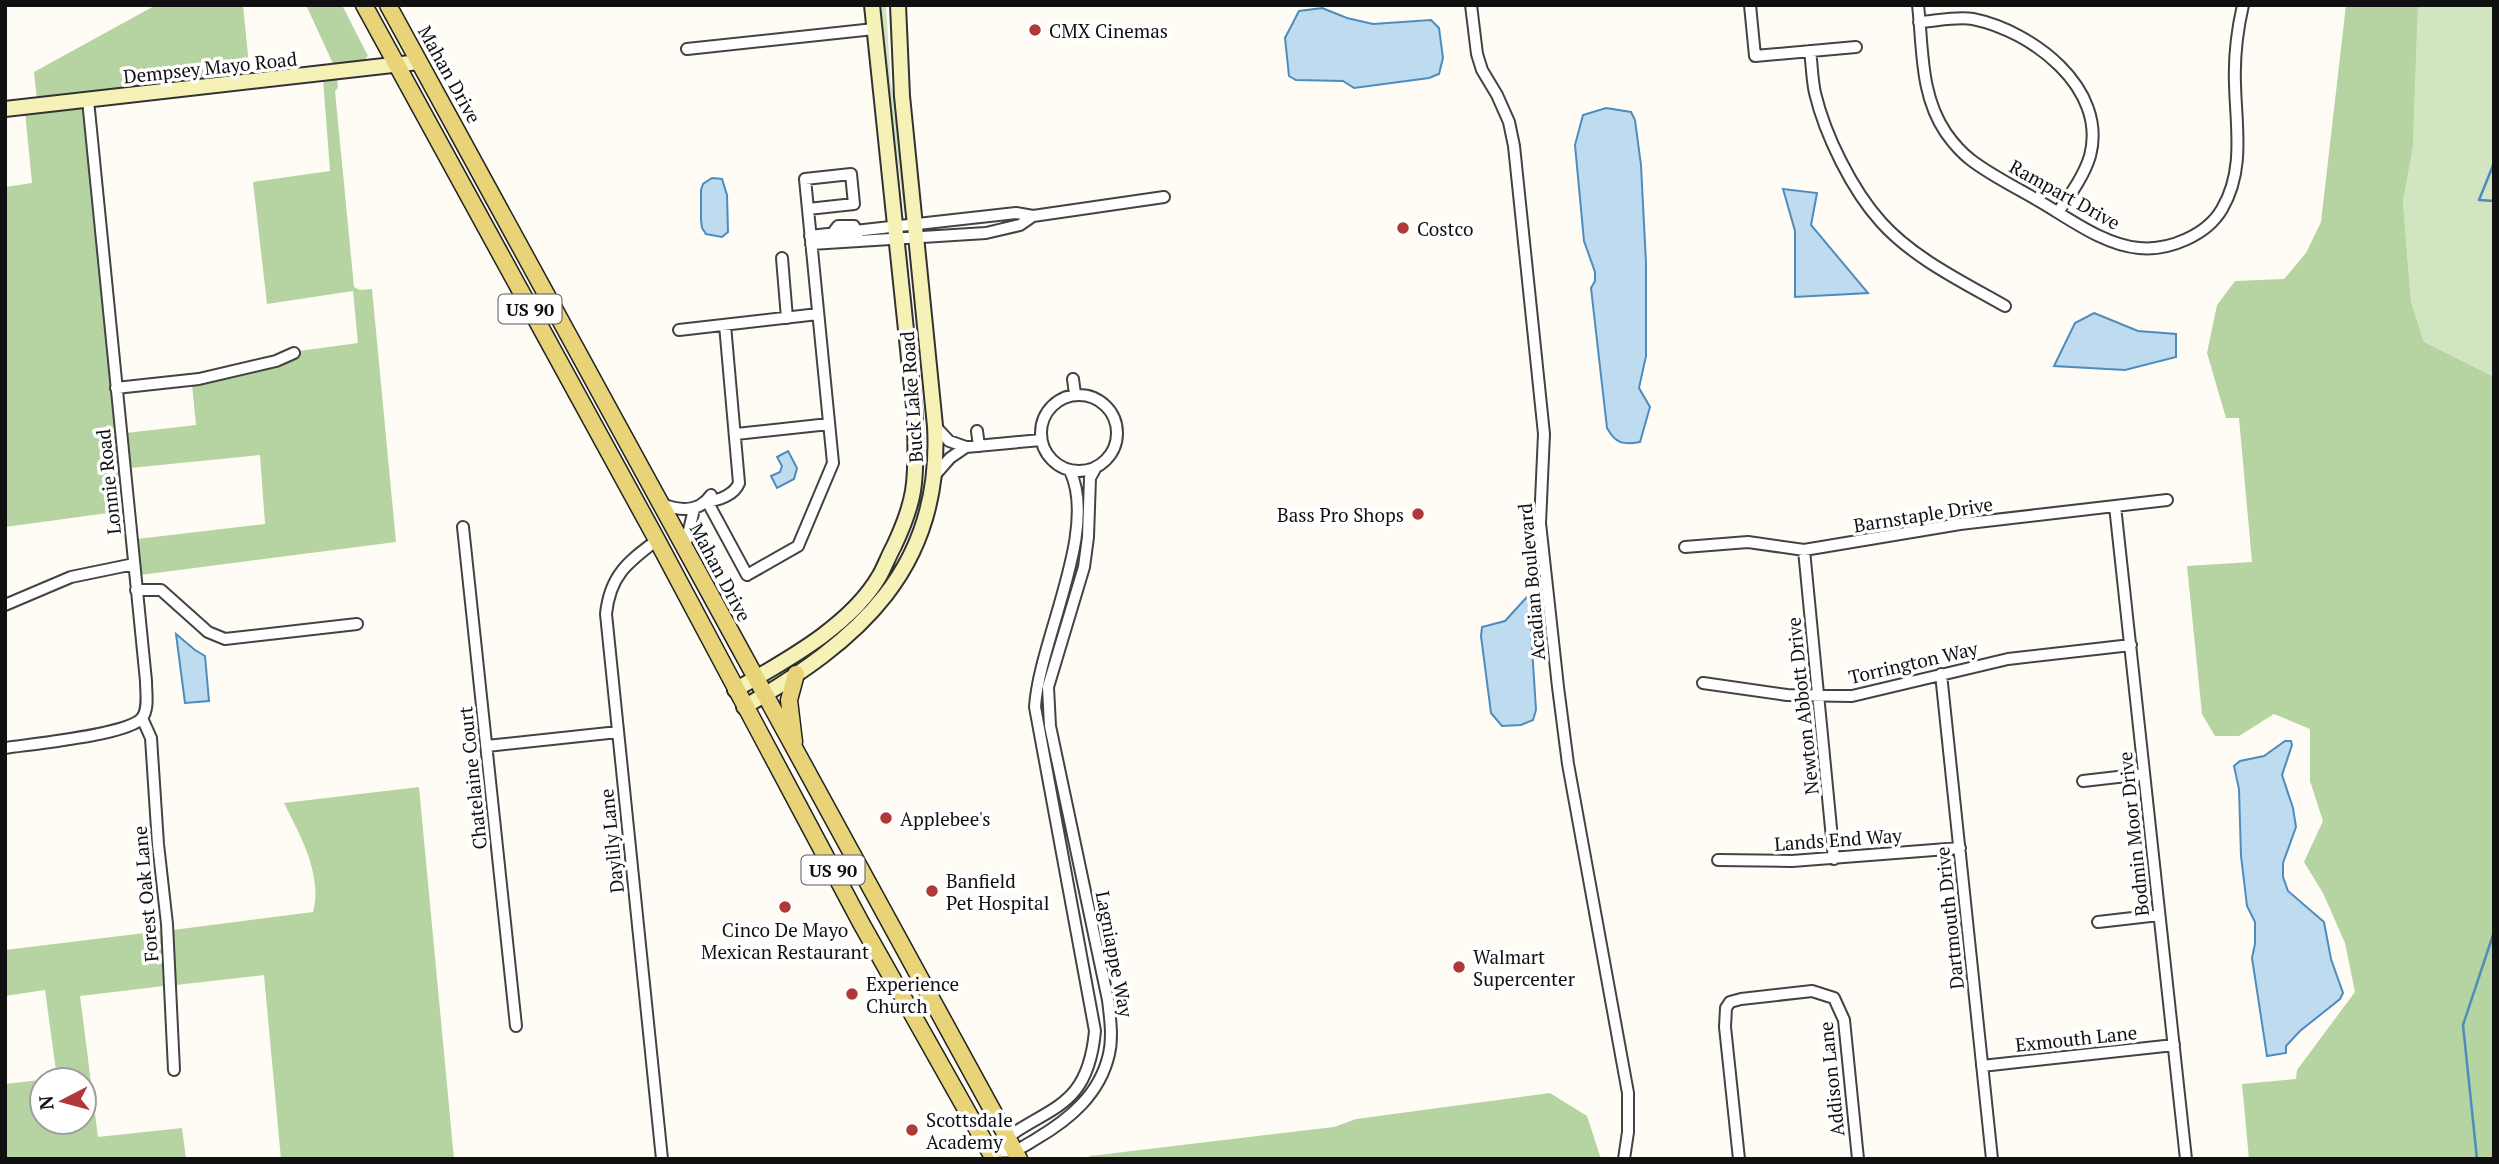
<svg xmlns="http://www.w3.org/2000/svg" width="2499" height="1164" font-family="'PT Serif',serif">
<rect width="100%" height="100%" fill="#fefcf4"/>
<path fill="#d2e5c1" d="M877,5H886L891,85L898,107L906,204L904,211L891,107L885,87Z
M2418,5H2494V377L2424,342L2411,302L2403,201L2413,147Z"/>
<path fill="#b6d4a2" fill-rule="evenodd" d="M156,5H243L250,76L37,100L34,72Z
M306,5H342L368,56L360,65L335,68Z
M2346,5H2418L2413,147L2403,201L2411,302L2424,342L2494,377V1159H2249L2242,1084L2296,1079L2297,1070L2355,992L2345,943L2323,893L2304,862L2323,821L2310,781V729L2274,714L2239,736H2215L2202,714L2187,566L2252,562L2239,418H2226L2207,353L2217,305L2235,281L2284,279L2306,253L2321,222Z
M337,77L338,88L335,91L354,287L360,290L372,289L396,542L140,575L137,539L265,524L260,455L130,468L126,433L196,425L192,384L293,359L301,354L299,351L358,343L353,291L267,304L253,182L330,171L323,79Z
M83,105L123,511L5,527V187L32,183L25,112Z
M419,787L454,1159H281L264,975L176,985L173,930L313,912C323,875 300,835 284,803Z
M161,931L164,986L80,996L98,1137L182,1128L186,1159H5V1084L57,1078L45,990L5,996V950ZM42,1080H84V1122H42Z
M1550,1093L1587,1116L1601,1159H1086L1090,1156L1334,1127L1356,1119Z"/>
<path fill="#bedbef" stroke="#4e8cbe" stroke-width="2" d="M1322,8L1347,18L1373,24L1431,20L1439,28L1443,58L1439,74L1429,78L1354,88L1343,81L1296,80L1289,76L1285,38L1299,11Z
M1606,108L1631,112L1635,120L1641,165L1646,263V356L1639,388L1650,407L1640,442C1623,445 1616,444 1607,428L1591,288L1595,281V272L1584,241L1575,145L1583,115Z
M712,178L722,179L727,195L728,232L722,237L706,234L702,228L701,220V190L703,184Z
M1783,189L1817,193L1811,225L1868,293L1795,297V231Z
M2094,313L2138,331L2176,334V357L2125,370L2054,366L2075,323Z
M788,451L797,468L794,479L777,488L771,476L780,472L782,466L777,457Z
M1527,597L1529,601L1536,710L1533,720L1521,725L1502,726L1491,713L1481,636L1482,627L1505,621Z
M176,634L195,650L205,656L209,701L185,703Z
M2285,741H2291L2292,745L2282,775L2293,808L2296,827L2283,863V877L2288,891L2324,922L2331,959L2343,993L2340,999L2300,1031L2286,1046V1053L2267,1056L2252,958L2255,944V922L2247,906L2241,856L2239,789L2234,766L2240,761L2264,756Z"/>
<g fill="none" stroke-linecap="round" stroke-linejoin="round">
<path stroke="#4e8cbe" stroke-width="2.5" d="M2494,163L2479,200L2494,201
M2477,1159L2463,1025L2494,932"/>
<g stroke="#434343" stroke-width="14">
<path id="street" d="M1471,5L1477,54L1482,70L1497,95L1509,122L1514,146L1544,434L1540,523L1558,687L1568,764L1628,1093V1132L1624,1159
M1750,5L1755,56L1856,47
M1918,5C1923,49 1920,95 1946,133C1953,143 1962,153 1971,160C1992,176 2017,188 2039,201C2070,219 2104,245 2139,248C2169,251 2207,235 2222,209C2245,170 2236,127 2235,84C2234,58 2237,31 2243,5
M1919,22C1936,21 1957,16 1973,19C2032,31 2108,88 2090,156C2084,176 2070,195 2058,212
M687,49L874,29
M1810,51C1812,65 1812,80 1815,93C1825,135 1852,190 1881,222C1913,258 1963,282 2005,306
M832,234L838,226H854L857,235
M810,236L1016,213L1033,216L1164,197
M811,244L986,233L1020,225L1033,216
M782,258L787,318
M679,330L818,314
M1073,379L1075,394
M116,388L199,379L276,361L294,353
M1041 433a38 38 0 1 1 76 0a38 38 0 1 1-76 0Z
M935,426L949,441L966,447L1041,440
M977,431L979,446
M736,434L829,424
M935,475L950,458L966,447
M707,501L747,575L798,546L833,463L805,179L851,174L854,204L808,209
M707,501C719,501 735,494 739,483L725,325
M662,504C680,511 699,513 711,495
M2115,506L2186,1159
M463,527L516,1026
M657,540C628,562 610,575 606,614L662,1159
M685,547L694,509
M1685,547L1748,542L1804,550L1960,524L2167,500
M1804,550L1834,859
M136,590H161L208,632L225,639L357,624
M5,605L71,577L134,564
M1941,674L1992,1159
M1703,683L1787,695L1852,696L2008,659L2131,645
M142,718L151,738L158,844L167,924L174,1070
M487,746L618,732
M5,748C31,744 128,735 142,718C149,709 146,693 146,681L88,100
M2083,781L2144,774
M1718,860L1792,861L1960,848
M2098,922L2159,915
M1834,998L1844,1020L1858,1159
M1726,1008L1725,1027L1739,1159
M1726,1008L1730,1002L1741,999L1812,991L1834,998
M1982,1066L2174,1045
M990,1152C997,1151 1005,1152 1012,1151C1020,1150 1029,1143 1036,1139C1070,1119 1100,1094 1109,1054C1113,1037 1110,1017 1108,1000L1050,726L1048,687L1084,567L1088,537L1090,478L1096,467
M990,1152C1041,1104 1087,1117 1095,1031L1035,707C1039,641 1099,530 1070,471"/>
</g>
<g stroke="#323232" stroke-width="18">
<path id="secondary" d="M5,109L419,62
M735,690C785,661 851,626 880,575C885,566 889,555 894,546C902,529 910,509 913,491C917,466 915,441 915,416L872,5
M744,707C858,641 943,569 935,426L902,96L898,5"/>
</g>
<g stroke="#212121" stroke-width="19">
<path id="primary" d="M364,5L657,540L861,923L994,1159
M388,5L1019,1159
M794,742L789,700L796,674"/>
</g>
<use href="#street" stroke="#fff" stroke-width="10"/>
<use href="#secondary" stroke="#f6f2b7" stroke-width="14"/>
<use href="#primary" stroke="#e8d379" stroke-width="16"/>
</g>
<g fill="#b03838" stroke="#fff" stroke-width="2.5">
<circle cx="1035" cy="30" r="7"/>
<circle cx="1403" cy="228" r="7"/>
<circle cx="1418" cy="514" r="7"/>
<circle cx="886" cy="818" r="7"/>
<circle cx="932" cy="891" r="7"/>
<circle cx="785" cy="907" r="7"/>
<circle cx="1459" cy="967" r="7"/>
<circle cx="852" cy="994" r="7"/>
<circle cx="912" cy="1130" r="7"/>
</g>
<g text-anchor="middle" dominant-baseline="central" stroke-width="7" stroke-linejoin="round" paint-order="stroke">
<g fill="#fff" stroke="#585858" stroke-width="2">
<rect x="498.5" y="294.5" width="63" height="29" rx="5"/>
<rect x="801.5" y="855.5" width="63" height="29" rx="5"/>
</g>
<g font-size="18" font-weight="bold" fill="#101010">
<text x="530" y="309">US 90</text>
<text x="833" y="870">US 90</text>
</g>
<g font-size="19" fill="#101010" stroke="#fff" text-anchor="start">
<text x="1049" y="30">CMX Cinemas</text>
<text x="1417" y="228">Costco</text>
<text x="1404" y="514" text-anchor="end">Bass Pro Shops</text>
<text x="900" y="818">Applebee's</text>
<text x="946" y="880">Banfield<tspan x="946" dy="22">Pet Hospital</tspan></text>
<text x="785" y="929" text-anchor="middle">Cinco De Mayo<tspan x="785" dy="22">Mexican Restaurant</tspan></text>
<text x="1473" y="956">Walmart<tspan x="1473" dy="22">Supercenter</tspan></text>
<text x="866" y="983">Experience<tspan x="866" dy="22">Church</tspan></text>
<text x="926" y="1119">Scottsdale<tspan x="926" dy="22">Academy</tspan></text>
</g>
<g font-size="19" fill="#101010" stroke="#fff">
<text transform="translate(210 67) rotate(-6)">Dempsey Mayo Road</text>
<text transform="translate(450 74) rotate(61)">Mahan Drive</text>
<text transform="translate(2065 194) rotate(29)">Rampart Drive</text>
<text transform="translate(911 397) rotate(-94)">Buck Lake Road</text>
<text transform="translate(108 482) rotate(-96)">Lonnie Road</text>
<text transform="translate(1923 514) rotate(-9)">Barnstaple Drive</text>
<text transform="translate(721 572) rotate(62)">Mahan Drive</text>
<text transform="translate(1531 582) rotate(-95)">Acadian Boulevard</text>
<text transform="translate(1913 662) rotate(-13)">Torrington Way</text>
<text transform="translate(1802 706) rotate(-96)">Newton Abbott Drive</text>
<text transform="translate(472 778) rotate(-96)">Chatelaine Court</text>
<text transform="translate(2133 834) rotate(-96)">Bodmin Moor Drive</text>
<text transform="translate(1838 839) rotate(-4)">Lands End Way</text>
<text transform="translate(611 841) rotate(-96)">Daylily Lane</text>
<text transform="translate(145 894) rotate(-95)">Forest Oak Lane</text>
<text transform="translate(1949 918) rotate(-96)">Dartmouth Drive</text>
<text transform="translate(1115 954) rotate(79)">Lagniappe Way</text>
<text transform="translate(2076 1038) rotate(-6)">Exmouth Lane</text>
<text transform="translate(1831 1079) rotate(-96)">Addison Lane</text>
</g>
</g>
<rect width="2499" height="1164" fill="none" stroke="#101010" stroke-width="14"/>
<g transform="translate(63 1101) rotate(264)"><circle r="33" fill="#ffffff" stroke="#9f9f9f" stroke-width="2"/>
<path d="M0-5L12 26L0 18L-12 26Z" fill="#b03838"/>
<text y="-10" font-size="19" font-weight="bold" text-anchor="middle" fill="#101010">N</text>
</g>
</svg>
